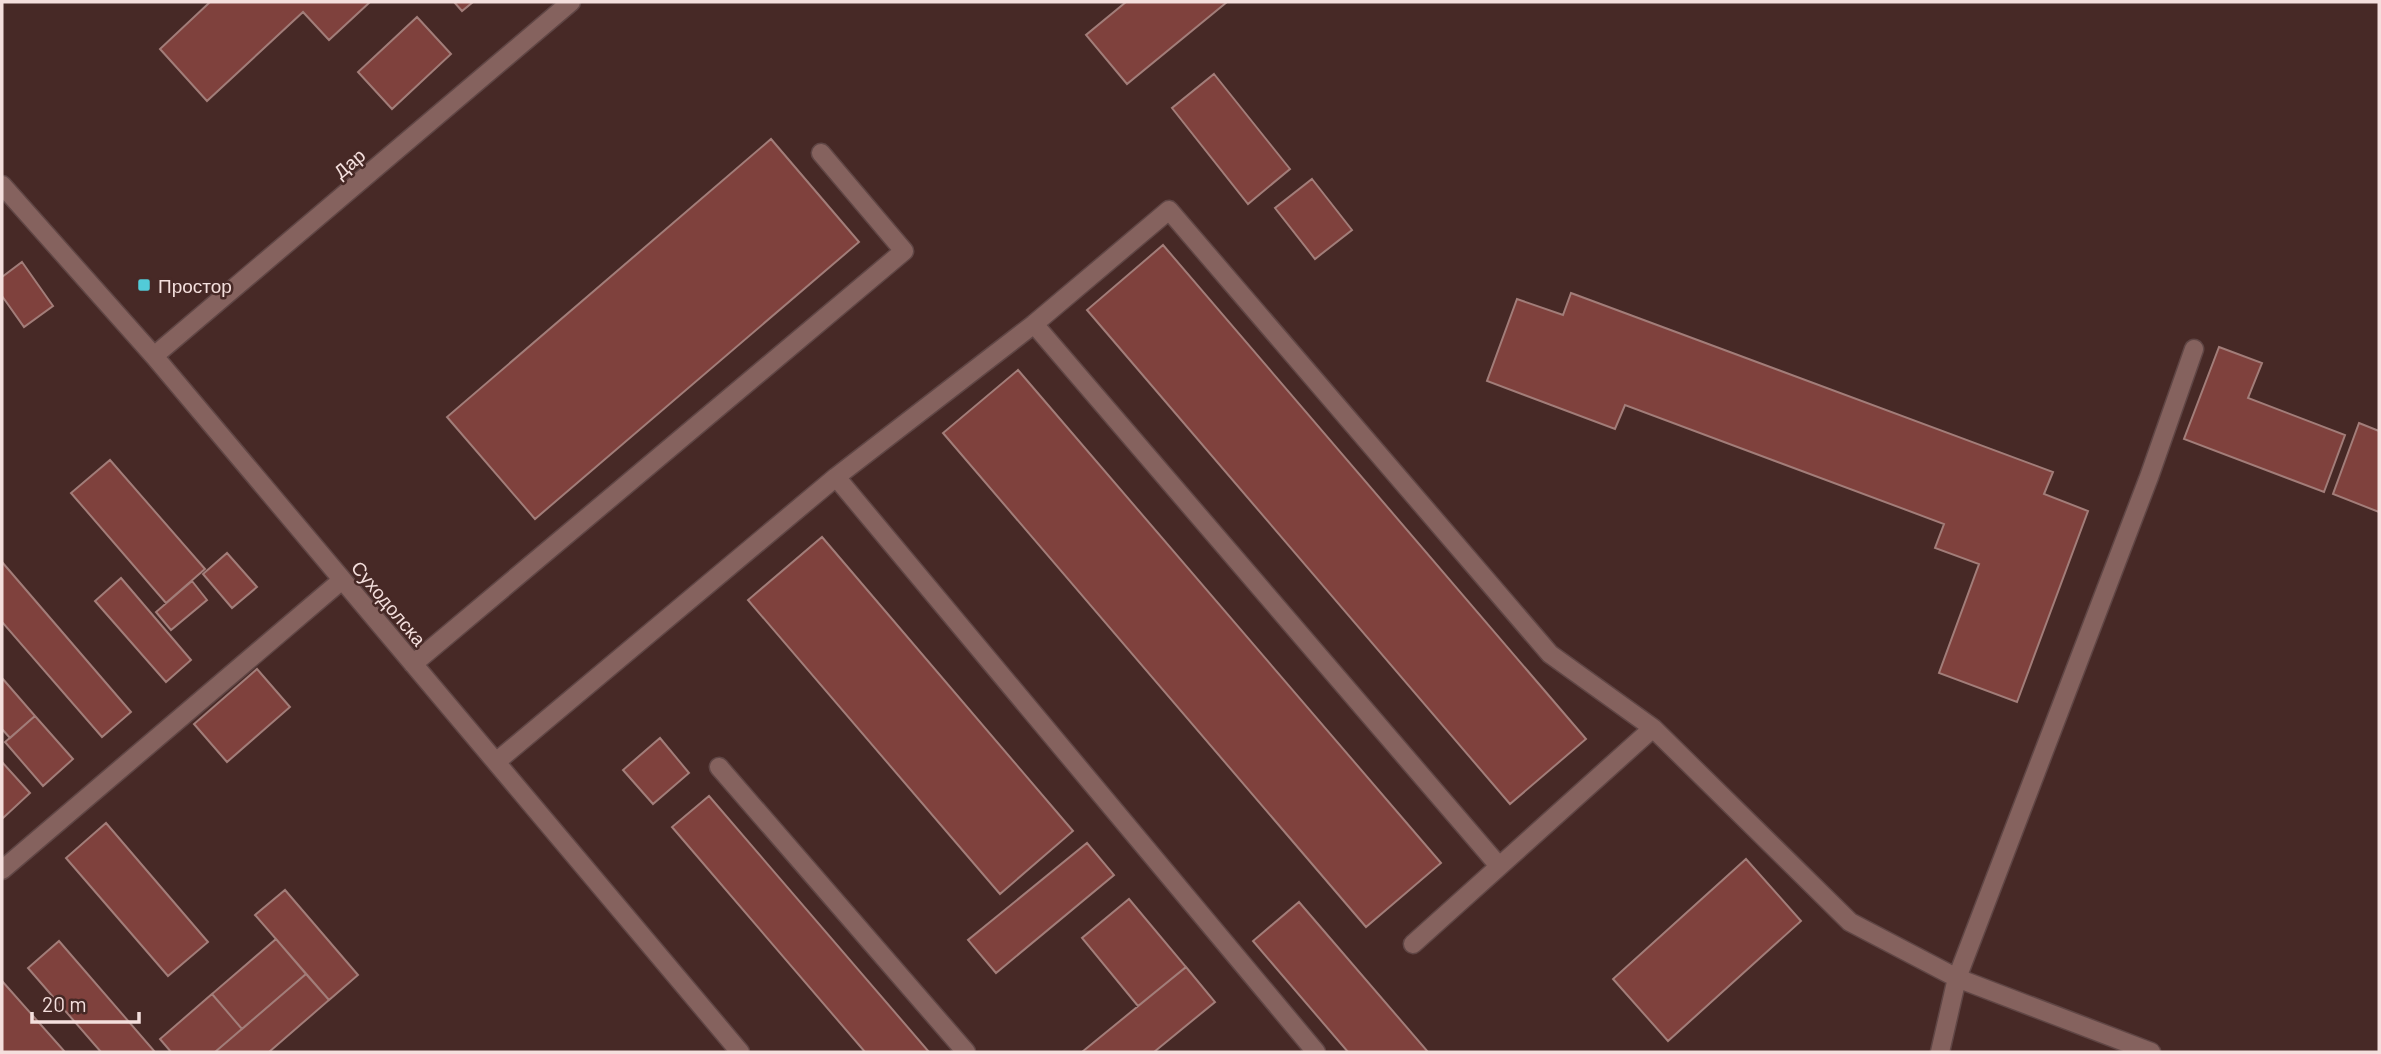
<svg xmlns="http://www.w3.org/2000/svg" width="2381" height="1054" font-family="Barlow,sans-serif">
<rect width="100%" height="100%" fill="#472926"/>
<path fill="#7f413d" stroke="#a27d79" stroke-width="2" d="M210,2H370L329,40L303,12L207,101L160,49Z
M454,2H473L462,11Z
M1126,2H1227L1127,84L1086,35Z
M417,17L451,54L392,109L358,72Z
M1214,74L1290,169L1248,204L1172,108Z
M771,139L859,242L535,519L447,417Z
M1312,179L1352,230L1315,259L1275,208Z
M1163,245L1586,739L1510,804L1087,310Z
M22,262L53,306L24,327L2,296V277Z
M1571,293L2053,472L2044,494L2088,511L2017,702L1939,673L1979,564L1935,548L1944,524L1625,405L1615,429L1487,381L1517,299L1563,315Z
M2219,347L2262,363L2248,398L2345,435L2324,492L2184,439Z
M1018,370L1441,863L1366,927L943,433Z
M2359,423L2379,431V512L2333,494Z
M110,460L205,569L166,603L71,493Z
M822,537L1073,831L1000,894L748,600Z
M227,553L257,587L232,608L203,574Z
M2,562L131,712L102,737L2,622Z
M121,578L191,660L166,682L95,601Z
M192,581L207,600L171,630L156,612Z
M257,669L290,707L227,762L194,724Z
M2,678L35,716L10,738L2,729Z
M35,716L73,759L43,786L5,742Z
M660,738L689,773L653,804L623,770Z
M2,762L30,793L2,819Z
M709,796L929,1052H865L672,827Z
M106,823L208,942L168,976L66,858Z
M1087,843L1114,875L996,973L968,940Z
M1746,859L1801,921L1668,1041L1613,979Z
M285,890L358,975L329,1000L255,915Z
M1129,899L1186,967L1138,1006L1082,938Z
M1299,902L1428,1052H1348L1253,941Z
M276,939L306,974L242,1029L212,994Z
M59,941L155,1052H101L28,968Z
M1186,967L1215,1002L1154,1052H1082Z
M306,974L329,1000L269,1052H215Z
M2,981L65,1052H2Z
M212,994L242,1029L215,1052H171L160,1039Z"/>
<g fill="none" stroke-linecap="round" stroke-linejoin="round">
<g stroke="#604645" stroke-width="21">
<path id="minor" d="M2,185L154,356L740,1052
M1034,324L1499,866
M154,356L571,2
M836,477L1316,1052
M413,664L904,251L821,153
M496,762L836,477L1034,324L1169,210L1550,654L1653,728L1850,922L1957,978L2151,1052
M719,767L966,1052
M2,870L342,580
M1413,944L1653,728
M1940,1052L1957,978L2149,477L2194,349"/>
</g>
<use href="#minor" stroke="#85625e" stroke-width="18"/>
</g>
<rect fill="#52cbd8" stroke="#472926" stroke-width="2.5" x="137" y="278" width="14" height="14" rx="3.5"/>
<g text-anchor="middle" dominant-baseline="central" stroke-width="5" stroke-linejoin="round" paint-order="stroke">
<g font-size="19" fill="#f4dfdd" stroke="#472926">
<text transform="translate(349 163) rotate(-40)">Дар</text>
<text transform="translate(389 603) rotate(50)">Суходолска</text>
</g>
<g font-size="19" fill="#f4dfdd" stroke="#472926" text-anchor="start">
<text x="158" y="285">Простор</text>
</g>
</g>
<rect width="2381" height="1054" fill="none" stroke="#f4dfdd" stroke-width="7"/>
<path d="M32 1012v10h107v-10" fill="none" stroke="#f4dfdd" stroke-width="3.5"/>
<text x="42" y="1012" font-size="21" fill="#f4dfdd" stroke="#472926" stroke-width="5" paint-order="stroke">20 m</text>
</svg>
